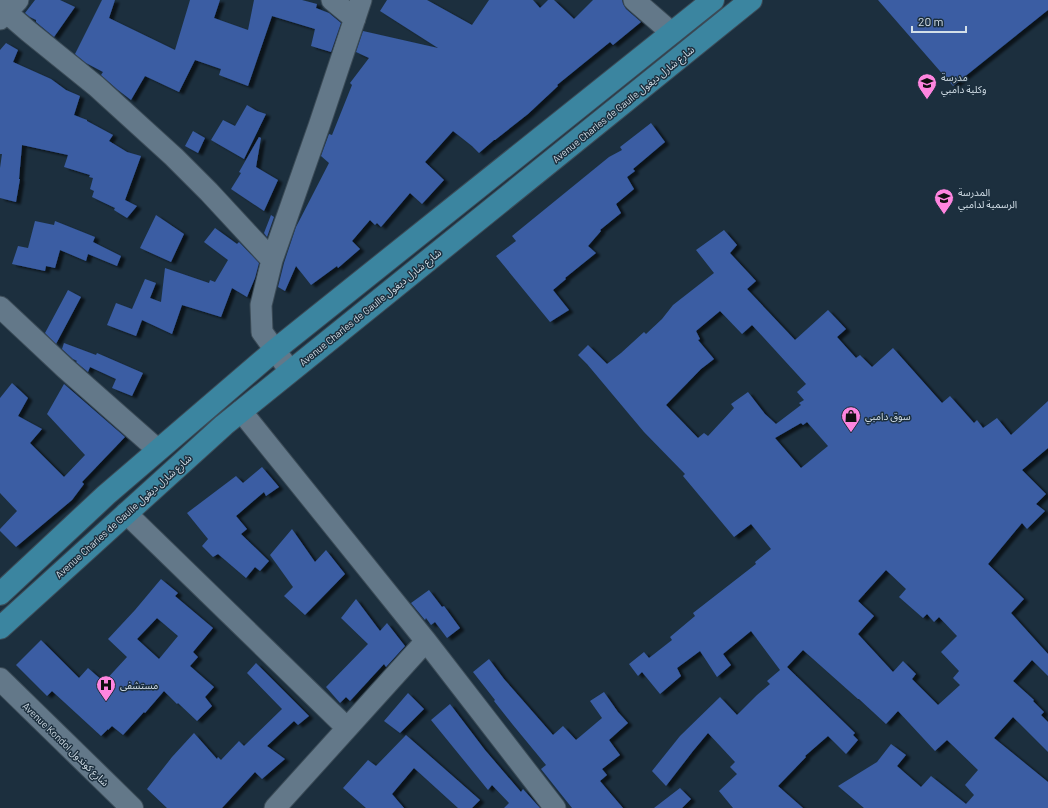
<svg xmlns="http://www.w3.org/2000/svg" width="1048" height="808" font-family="Barlow,'Noto Sans Arabic',sans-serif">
<defs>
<filter id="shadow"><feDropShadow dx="4.5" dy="2.5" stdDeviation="1" flood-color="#0009"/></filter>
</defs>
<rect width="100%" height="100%" fill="#1c2f3e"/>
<path fill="#3a5da3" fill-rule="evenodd" filter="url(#shadow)" d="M35,0H60L75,7L54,37L36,22V20L30,17L25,13Z
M102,0H115L109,18L175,50L190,0H220L214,18L248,30L254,0H302L317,4L316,8L329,13L341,23L331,52L311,46L315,29L272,16L248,86L219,75L221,69L195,60L179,92L145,76L131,100L118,90L101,75L103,72L86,63L75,54Z
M387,0H427L472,25L489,0H533L540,8L548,0H554L574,19L593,0H622L623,4L626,9L641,22L613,45L610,42L557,85L558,86L528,114L495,140H494L479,153L472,146L453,131L425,162L444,180L422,204L410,193L381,227L377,223L375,225L370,220L352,241L360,249L338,268L337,266L311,285L296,266L285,291L278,287L284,263L296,227L329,163L321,156L329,134L332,135L352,85L350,83L369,58L356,52L363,31L438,48L380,11Z
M878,0H1048V10L953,86Z
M6,43L18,50L13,62L51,79L66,90L80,96L74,115L87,120V121L113,135L109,141L127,152L141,156L125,200L137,206L127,218L114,210L115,208L92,197L94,191L90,189L93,178L89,177L90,175L64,167L68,155L22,145L19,179H20L16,202L0,198V168L2,154H0V50Z
M247,105L257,111L266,114L244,159L211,140L223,120L235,126Z
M651,123L665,142L633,169L635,171L627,177L634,189L616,204L621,213L600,230L601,231L588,246L596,253L565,278L566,279L553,290L569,310L550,322L496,256L516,241L512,236L609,157L622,150L620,147Z
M193,131L205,138L198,153L185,146Z
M259,137L261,138L256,167L278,180L264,211L231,189L241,173L239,172Z
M156,215L184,234L171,262L140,248Z
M271,215L274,217L267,237L264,233Z
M35,221L54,225L55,221L95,237L93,242L121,256L117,266L88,254L86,261L60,250L55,268L46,266L45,271L12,264L18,246L28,248Z
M215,228L237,244L239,242L259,263L255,278L247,297L232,288L221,317L182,305L172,334L142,320L136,336L107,325L116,303L132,309L145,279L156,283L150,298L161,302L165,268L209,283L210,280L215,282L228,260L204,242Z
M724,230L737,245L730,253L756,281L747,289L795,340L828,310L846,329L837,337L856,358L860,355L872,367L893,348L942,403L950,396L974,423L977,420L983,428L997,418L1011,435L1048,401V448L1022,470L1046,494L1036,504L1045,511L1027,529L1022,523L988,564L1024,599L1011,613L1048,654V676L1032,660L1013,681L1034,700L1033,701L1044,712L1041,715L1048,722V752L1013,717L994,738L1048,782V808H864L838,786L877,762L891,744L906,755L897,766L921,787L931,776L966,804L974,795L965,785L978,770L947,740L935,751L898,711L886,724L859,699H858L803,650L787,667L855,733L853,735L858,740L846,754L828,736L805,756L806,757L778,786L803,808H733L719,791L737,774L730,767L735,762L708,733L693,751L666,786L652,771L680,736L720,697L737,715L757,695L770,684L767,681L780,670L751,631L723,654L731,665L717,677L700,651L677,668L681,676L660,694L642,672L638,676L629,664L644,652L649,658L672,640L670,637L695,616L693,613L756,564L755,562L771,549L751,524L734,537L683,476L685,474L644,432L587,364L578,355L588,345L607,364L621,353L644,332L646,334L662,319L673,305L714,273L696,250ZM720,311L742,334L752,325L806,384L797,392L804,400L799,403L801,405L776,424L765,414L748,392L731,404L734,408L708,436L704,433L698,438L666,405L701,369L714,359L698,340L700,339L696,331ZM807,422L828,446L801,468L775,438L801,423L803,425ZM886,570L906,589L899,597L923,618L927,614L934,622L939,617L957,636L941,652L959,671L953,678L960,685L938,705L912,679L916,674L903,661L893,672L858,634L874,616L858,601Z
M68,290L81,297L56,344L45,333Z
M64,343L96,355L97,353L143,373L132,396L112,388L116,379L90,367L88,372L76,362L77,361L73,359L62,349Z
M12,383L28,398L18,416L42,429L30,443L64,477L85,455L47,414L64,384L125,437L82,482L84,484L72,500L16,547L0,531V529L17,511L0,493V398Z
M262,467L279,487L266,496L264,492L236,516L247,529L241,534L269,561L260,571L255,567L246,578L218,554L213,557L202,546L208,539L187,513L236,476L243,483Z
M292,529L315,562L326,550L345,574L305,615L284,596L293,587L270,555Z
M161,579L178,593L175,596L213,628L193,652L198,657L190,666L214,687L205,697L212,706L197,721L178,703L177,704L164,691L145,713L144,712L123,735L112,726L108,730V729L101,736L52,691L47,696L16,665L41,640L79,678L88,668L104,682L127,657L108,639L135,610ZM157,618L178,636L159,659L137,639Z
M429,590L442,607L444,606L460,628L447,638L435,622L431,625L426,618L425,620L411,603Z
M356,599L380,631L387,623L405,646L386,667L384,664L350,701L346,697L340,703L326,687L368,644L341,618Z
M489,659L504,679L553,735L563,726L576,740L602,718L590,701L604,692L618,712L628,723L609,740L620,755L602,769L607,775L600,781L623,808H572L541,769L546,765L513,725L494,701L495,700L473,672Z
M256,663L309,716L298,725L294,721L267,746L285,759L262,779L255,772L222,808H167L147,789L172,757L194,733L217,759L218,757L221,760L239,741L244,746L282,709L247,673Z
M408,693L424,709L400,733L384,721Z
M450,704L485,750L521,792L523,789L540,808H504L509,803L492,785L488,790L431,720Z
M406,735L480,800L472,808H458L414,768L392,794L404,808H366L343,788L368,760L376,766Z
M680,788L691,799L682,808H654Z"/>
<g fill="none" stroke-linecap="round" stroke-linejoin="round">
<g stroke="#3b4b57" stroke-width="23">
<path id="minor" d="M332,0L355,19
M634,0L672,33
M0,7L28,31L96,86L174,157L209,192L272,260
M0,19L18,0
M0,307L65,368L158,450
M290,371L262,332L261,305L272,260L319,126L361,0
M241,411L426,641L555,808
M126,513L347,728
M275,808L426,641"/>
</g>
<g stroke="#3b4b57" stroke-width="24">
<path id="tertiary" d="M0,679L132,808"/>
</g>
<g stroke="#3b4b57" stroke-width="24">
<path id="primary" d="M0,594L106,495L275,350L713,0
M0,628L224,425L751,0"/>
</g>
<use href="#minor" stroke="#637889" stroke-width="21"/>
<use href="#tertiary" stroke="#637889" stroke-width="22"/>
<use href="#primary" stroke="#3b85a0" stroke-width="22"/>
</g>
<defs>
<g id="school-pin" transform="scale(1)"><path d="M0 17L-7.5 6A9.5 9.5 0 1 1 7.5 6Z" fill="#fe85df" stroke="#1c2f3e"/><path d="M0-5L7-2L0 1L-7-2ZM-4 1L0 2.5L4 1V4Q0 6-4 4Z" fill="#111"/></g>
<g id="shop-pin" transform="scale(1)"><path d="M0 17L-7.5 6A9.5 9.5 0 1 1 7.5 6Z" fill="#fe85df" stroke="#1c2f3e"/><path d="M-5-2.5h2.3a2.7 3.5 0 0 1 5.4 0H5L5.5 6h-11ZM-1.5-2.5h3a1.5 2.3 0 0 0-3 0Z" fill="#111"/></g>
<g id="hospital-pin" transform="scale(1)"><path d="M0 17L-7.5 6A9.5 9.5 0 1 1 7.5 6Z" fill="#fe85df" stroke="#1c2f3e"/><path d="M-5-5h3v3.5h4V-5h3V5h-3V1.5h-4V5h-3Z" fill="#111"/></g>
</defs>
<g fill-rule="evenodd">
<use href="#school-pin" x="927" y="83"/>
<use href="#school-pin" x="944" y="198"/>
<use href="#shop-pin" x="851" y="416"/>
<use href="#hospital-pin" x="106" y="685"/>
</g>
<g text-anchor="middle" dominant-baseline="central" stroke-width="3" stroke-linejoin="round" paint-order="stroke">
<g font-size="10" fill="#d3dfe8" stroke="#1c2f3e" text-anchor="start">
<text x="941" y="77">مدرسة<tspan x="941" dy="12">وكلية دامبي</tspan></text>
<text x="958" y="192">المدرسة<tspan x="958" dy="12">الرسمية لدامبي</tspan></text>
<text x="865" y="416">سوق دامبي</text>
<text x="120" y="685">مستشفى</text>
</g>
<g font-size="10" fill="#d3dfe8" stroke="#1c2f3e">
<text transform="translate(623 104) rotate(-39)">Avenue Charles de Gaulle شارع شارل ديغول</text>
<text transform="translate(370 307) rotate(-39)">Avenue Charles de Gaulle شارع شارل ديغول</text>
<text transform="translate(123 516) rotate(-42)">Avenue Charles de Gaulle شارع شارل ديغول</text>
<text transform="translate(66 744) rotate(44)">Avenue Kondol شارع كوندول</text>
</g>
</g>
<path d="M912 26v6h54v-6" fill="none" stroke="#d3dfe8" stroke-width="2"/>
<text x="918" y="26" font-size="12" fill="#d3dfe8" stroke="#1c2f3e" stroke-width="3" paint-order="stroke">20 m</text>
</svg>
